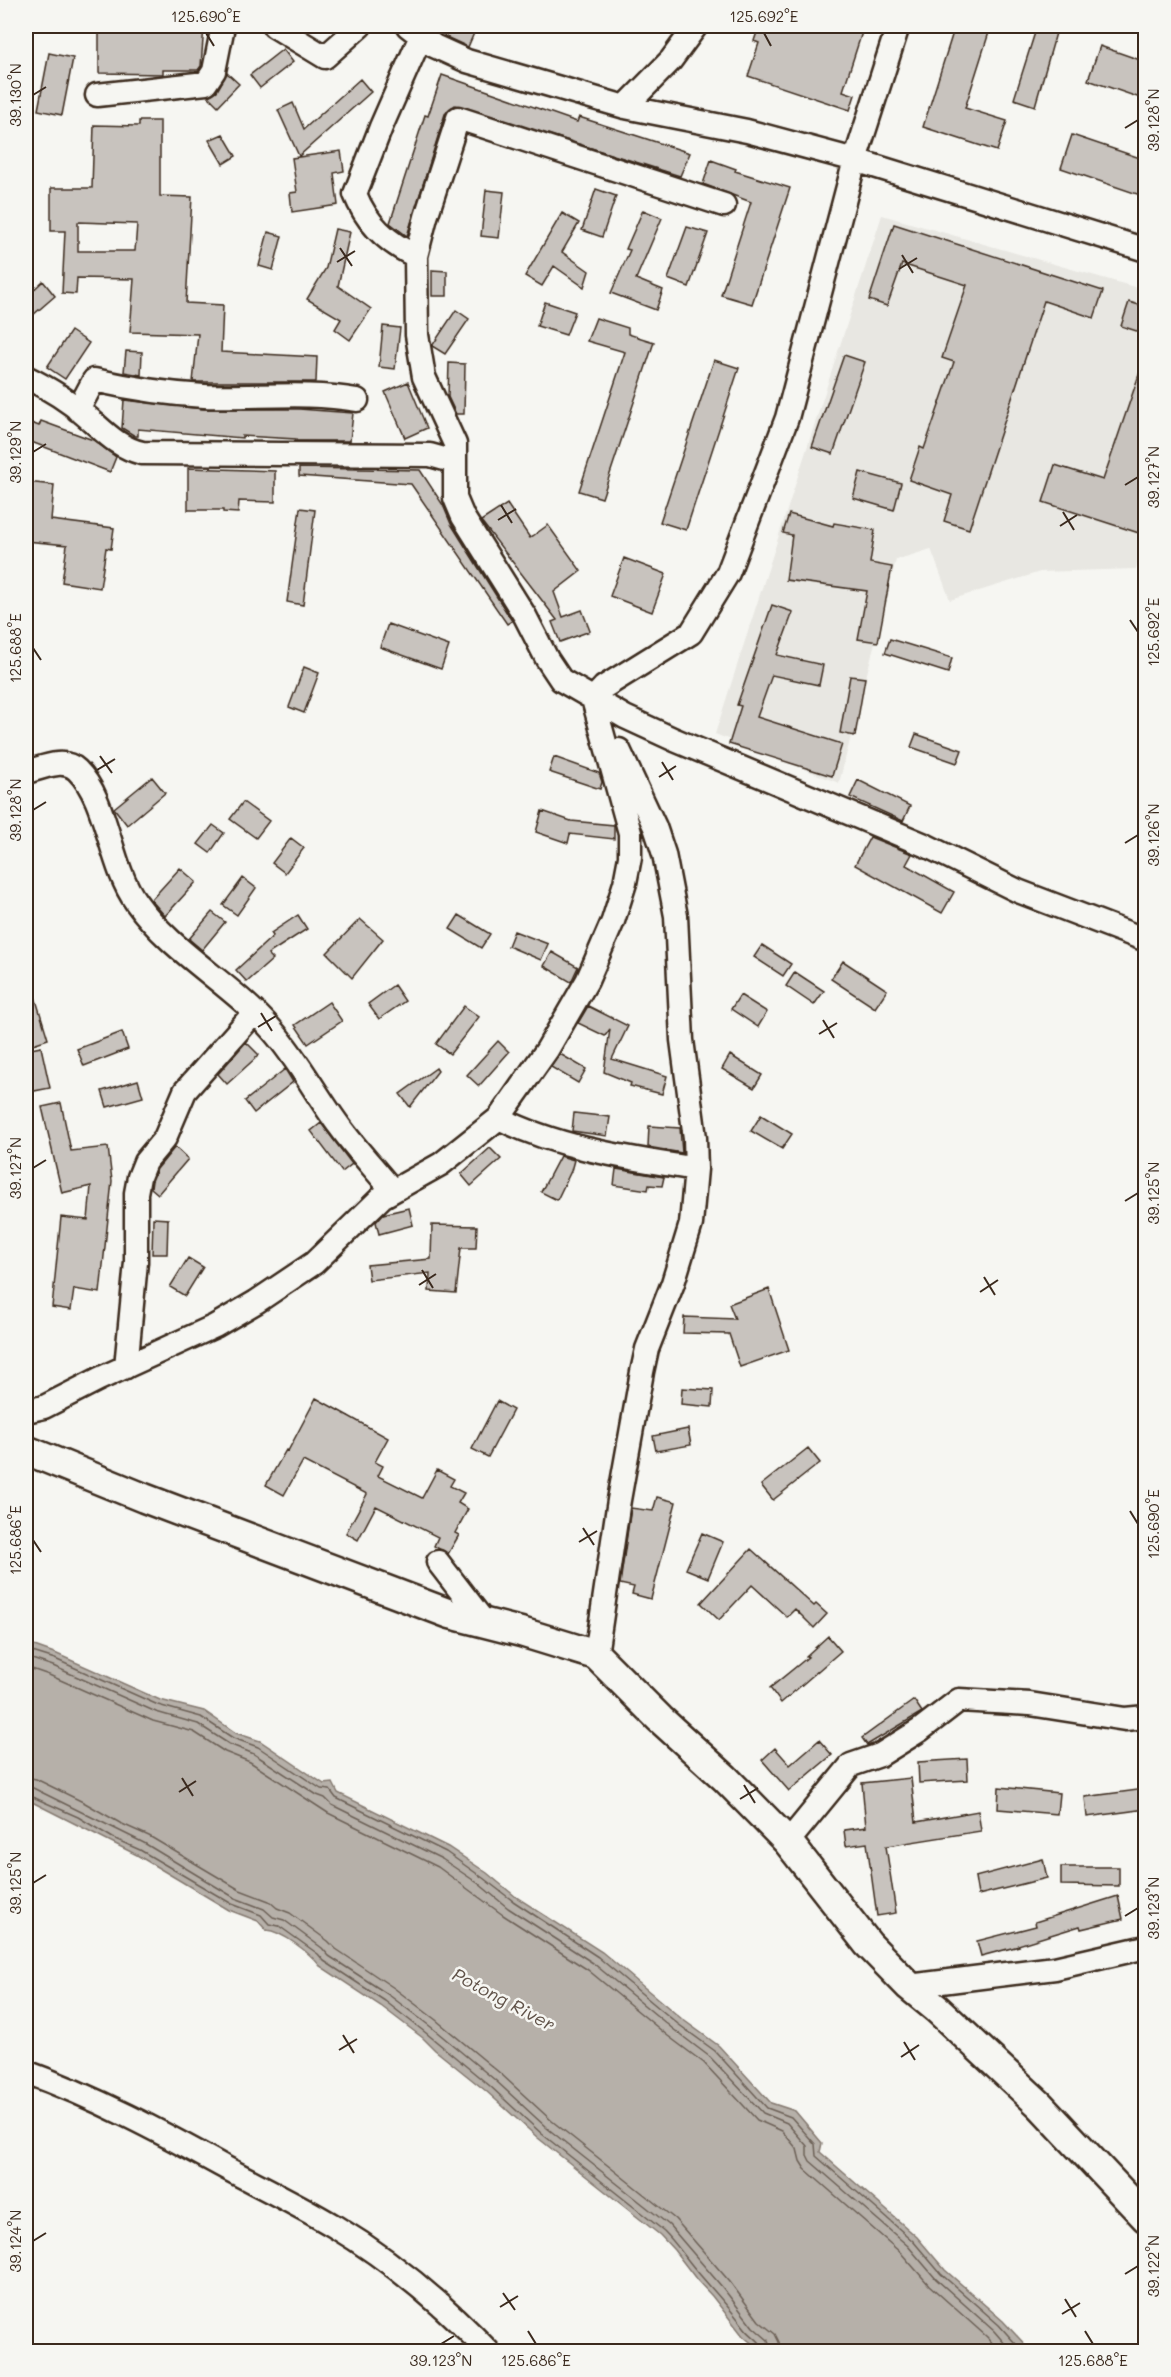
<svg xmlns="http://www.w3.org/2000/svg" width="1171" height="2377" font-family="Mali,sans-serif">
<rect width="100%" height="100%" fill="#f6f6f2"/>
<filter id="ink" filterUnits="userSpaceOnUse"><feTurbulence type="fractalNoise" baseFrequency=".0167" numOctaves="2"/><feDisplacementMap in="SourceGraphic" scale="12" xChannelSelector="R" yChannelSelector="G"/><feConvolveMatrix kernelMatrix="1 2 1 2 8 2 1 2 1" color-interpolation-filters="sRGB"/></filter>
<g filter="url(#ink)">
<path fill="#e8e7e2" d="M882,215L1145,290L1146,539L1136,569L1040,572L950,600L931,549L896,560L839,783L715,734Z"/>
<path fill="#b6b0a9" stroke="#857a71" stroke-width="1.5" d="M26,1643L57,1654L160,1700L204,1711L236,1733L260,1741L324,1784L333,1783L338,1793L448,1847L487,1873L516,1897L602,1952L682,2019L719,2046L771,2103L795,2111L822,2143L820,2152L917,2237L945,2270L1003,2321L1031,2351H761L743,2336L712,2296L697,2280L674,2250L660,2235L538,2138L486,2091L435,2050L423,2038L381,2006L320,1966C310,1953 282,1931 266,1930L258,1921L229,1910L137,1855L26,1799Z"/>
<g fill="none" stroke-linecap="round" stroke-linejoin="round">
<path stroke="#6c6056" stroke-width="1.5" d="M26,1650L55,1659L158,1705L201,1717L233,1738L258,1747L321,1789L330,1790L336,1798L446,1852L483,1878L513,1901L598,1957L678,2024L715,2051L767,2108L791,2117L815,2144L816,2156L913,2241L941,2274L999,2325L1023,2352
M26,1657L53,1666L156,1712L198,1724L229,1744L254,1754L317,1795L325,1798L332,1805L442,1859L479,1884L508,1908L593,1963L673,2029L710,2057L763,2113L787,2123L807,2146V2155L810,2161L908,2246L936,2279L994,2331L1012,2352
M26,1667L49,1675L153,1721L194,1732L225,1752L250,1762L328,1813L438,1867L503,1915L588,1970L668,2036L704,2063L757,2120L782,2131L797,2149L800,2161L805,2169L901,2253L929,2285L987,2337L1000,2352
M26,1777L36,1779L85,1803L120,1823L149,1836L240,1890L269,1901L277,1908L290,1913L328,1941L336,1949L394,1988L436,2020L501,2074L552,2121L675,2219L730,2282L759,2321L775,2334L779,2342L781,2352
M26,1786L33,1788L144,1843L235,1898L264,1909L273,1917L284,1920L322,1948L329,1956L389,1995L431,2027L495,2080L547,2128L669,2225L723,2288L753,2327L768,2340L772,2352
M26,1794L78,1817L113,1838L140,1850L232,1904L261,1915L269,1924L279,1926L318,1954L324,1961L385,2001L426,2033L490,2086L542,2134L664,2231C676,2243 685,2257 696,2270C712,2289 729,2307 744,2327C750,2336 763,2341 764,2352"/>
</g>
<path fill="#c8c3be" stroke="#3b2a1e" stroke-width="1.5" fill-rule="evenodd" d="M99,26H204L201,66L198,70H163V74L99,73Z
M449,26H477L468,47L444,36Z
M759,26H864L843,91L855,95L850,110L748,76L759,43L754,41Z
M955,26H991L965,108L1007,121L997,151L923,127Z
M1037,26H1058L1035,106L1014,99Z
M1100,46L1146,62V100L1088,80Z
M283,49L293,62L260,88L250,75Z
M49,53L73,58L62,115L38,110Z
M227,73L239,84L218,106L208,96L217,91Z
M442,75L577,122L579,117L690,153L680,176L455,105L445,114L407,236L390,223L425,115L428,116Z
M360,79L371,92L299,156L278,110L293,103L304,129Z
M139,121H160V196L192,197L186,303L223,305L221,352L317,357L316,382H193L198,334L130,332L134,279L77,278L76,294L62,293L65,231H51V188H92L94,125L139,126ZM78,222L137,224L135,251H78Z
M223,134L236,156L223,164L209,140Z
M1072,135L1146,160V197L1061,168Z
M341,151L344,171L334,173L338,205L292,212L290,193L297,192L292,158Z
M711,160L736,169L735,171L790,188L752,304L721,295L751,202L703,184Z
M596,189L616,196L602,237L582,230Z
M486,190L504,192L499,238L481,236Z
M643,210L662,218L636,279L663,290L656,310L611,293L630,250L626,249Z
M562,213L579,223L562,252L589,271L584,287L554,266L542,286L525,276Z
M894,224L1103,291L1094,318L1044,301L969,529L944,521L952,495L909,480L920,447L924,449L954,362L942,358L967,285L902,264L887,306L869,300Z
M687,227L708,233L689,287L668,279Z
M335,229L350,232L338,286L371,309L350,340L335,329L341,319L307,299L326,268Z
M268,232L282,236L273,270L259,266Z
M432,270L447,271V296H432Z
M43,281L55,296L26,321V297Z
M545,302L575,312L566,335L537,326Z
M1129,302L1146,307V334L1121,326Z
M456,310L469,319L445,354L432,346Z
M596,318L628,328V334L654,342L602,498L579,491L625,352L587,341Z
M383,326L400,328L395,369L379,367Z
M71,331L89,343L65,379L47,367Z
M126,351L142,352L141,375L124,372Z
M844,355L865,362L833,454L812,447Z
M714,360L739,368L686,530L660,522Z
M449,363L465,364L464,414H456L448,397Z
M1143,363H1146V522L1142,534L1043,502L1055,465L1103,480Z
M408,382L427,428L405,438L385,392Z
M124,400L203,409H299L353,413L350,441H296V439L242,436V438L138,429V436H135L122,428Z
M26,421L39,426L41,421L93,440L116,457L110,472L26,440Z
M188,468L275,471V502L239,501L238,513L223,512V510H188Z
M299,468L420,470L443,505L451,524L512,621L507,624L411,484L299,476Z
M860,472L901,483L894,510L853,498Z
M26,482L54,485L51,520L114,528L111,549L106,548L100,588L62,582L67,545L26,541Z
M507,504L530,538L548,525L581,571L554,592L563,617L582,610L590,631L560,642L552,622L557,620L481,521Z
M300,508L315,510L303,605L287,602Z
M789,514L833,526L834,523L875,530L870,563L892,567L878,642L858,639L867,591L786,580L792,535L783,533Z
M624,558L666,574L652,612L610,596Z
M772,605L793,612L777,655L823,665L819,685L772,675L757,717L842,744L832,776L729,744L741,706L737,705Z
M388,624L449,646L441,669L380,647Z
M890,639L952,658L948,673L885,653Z
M304,667L319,673L304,713L289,707Z
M850,676L865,678L855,736L840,733Z
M916,734L962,750L957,763L911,747Z
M554,757L599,773L602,782L600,789L549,772Z
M152,777L165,793L127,825L114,808Z
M858,780L910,806L903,821L850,797Z
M243,802L269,821L256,838L230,819Z
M542,811L571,821L614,825V839L570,834L568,843L536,832Z
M213,825L224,833L210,853L198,844Z
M870,837L912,854L906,865L954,892L942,913L855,865Z
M291,838L304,848L285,873L272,863Z
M180,868L196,882L165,916L151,900Z
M243,878L256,888L237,915L223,905Z
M212,912L225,922L202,950L189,939Z
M298,915L307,929L268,954L273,959L247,982L236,970L273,936L271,933Z
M459,915L490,934L481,948L450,929Z
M360,919L383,939L352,978L327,953Z
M514,931L548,944L541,960L508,946Z
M762,945L791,964L783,976L754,957Z
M552,952L578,967L571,982L544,966Z
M843,961L887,990L875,1008L831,979Z
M795,972L824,991L814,1005L786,986Z
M26,977H29L48,1039L30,1045L26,1030Z
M394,985L405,1001L379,1019L368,1004Z
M740,995L767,1012L758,1027L731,1009Z
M329,1002L342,1021L308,1044L295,1025Z
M464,1006L479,1017L450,1054L436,1044Z
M588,1006L628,1026L612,1059L667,1076L662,1094L630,1086L631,1083L604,1072L610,1029L605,1036L578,1023Z
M122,1032L128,1049L84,1066L77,1049Z
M498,1041L509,1052L479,1086L467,1075Z
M246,1042L259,1055L227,1084L218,1074Z
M41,1047L50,1088L29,1092L26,1077V1050Z
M560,1054L586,1069L578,1083L551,1067Z
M730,1055L762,1075L754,1088L722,1069Z
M436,1068L438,1071L410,1107L400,1094Z
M285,1069L293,1082L254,1113L245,1101Z
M138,1080L143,1097L107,1107L102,1091Z
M61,1103L71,1151L108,1147L112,1181L100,1293L74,1289L71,1310L52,1307L61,1217L88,1220L91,1186L62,1193L42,1107Z
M574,1113L610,1117L607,1136L572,1131Z
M761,1115L792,1134L782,1149L751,1131Z
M321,1123L352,1164L342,1172L311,1131Z
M649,1126L680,1128L682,1153L648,1147Z
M175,1147L188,1159L158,1194L151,1188L152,1181L157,1169Z
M490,1148L501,1159L471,1186L461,1174Z
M560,1156L574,1160L571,1171L557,1200L541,1192Z
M616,1169L664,1177L662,1186L649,1185L648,1190L614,1185Z
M409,1208L413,1225L379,1234L376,1222L383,1214Z
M153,1218L168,1219L167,1254H152Z
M432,1225L477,1226L476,1248H461L456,1293L429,1291L430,1273L369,1280L367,1265L431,1259Z
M188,1258L203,1267L185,1296L170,1287Z
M769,1289L789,1350L740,1367L729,1334L683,1333L684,1317L735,1319L729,1304Z
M682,1388L713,1390L712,1407L681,1404Z
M316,1398L388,1438L375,1462L383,1466L378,1476L422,1498L437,1470L454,1479L450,1486L464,1493L458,1503L468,1509L455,1533L459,1535L448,1554L434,1546L438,1537L376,1506L358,1540L346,1533L367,1494L303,1461L284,1495L266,1485L286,1450L288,1451Z
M497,1401L513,1410L488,1457L472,1449Z
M688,1429L691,1445L656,1451L653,1436Z
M808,1448L820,1463L773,1500L761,1485Z
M657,1497L676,1502L651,1599L632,1594L634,1587L620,1584L631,1508L653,1511Z
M702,1533L723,1542L708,1578L686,1569Z
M751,1549L814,1606L816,1604L827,1614L814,1628L795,1609L787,1617L752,1585L719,1620L701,1603Z
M828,1636L841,1651L781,1703L770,1688L808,1657L806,1656Z
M914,1700L922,1712L867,1745L862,1738Z
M819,1740L832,1755L789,1791L762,1760L775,1748L790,1765Z
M967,1759L968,1780L919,1783L918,1762Z
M911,1778L916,1822L978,1811L981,1831L886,1846L896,1913L877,1916L867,1843L846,1846L844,1830L866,1827L862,1783Z
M999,1787L1059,1793L1057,1814L998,1809Z
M1145,1789L1146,1809L1087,1817L1085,1797Z
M1043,1859L1047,1878L978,1895L975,1877Z
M1061,1867H1119V1886L1061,1885Z
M1118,1896L1123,1919L1081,1929L1080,1926L1018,1945L1019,1946L981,1956L977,1941L1036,1926L1035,1922Z"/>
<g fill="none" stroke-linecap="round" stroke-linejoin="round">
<g stroke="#3b2a1e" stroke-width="27">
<path id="minor" d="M274,26L325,57L360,26
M408,26L434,46L467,61L625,107L747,131L855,160L787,418L728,573L691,633L604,687L593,699
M898,26L855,160L1146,250
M97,95L206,83L214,71L223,26
M625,107L671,60L696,26
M724,205L458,118L426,217L416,256L417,335L424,377L455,444V498L463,517L525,616L547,659L561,680L625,717L675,740L927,846L1018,891L1146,940
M416,256C387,243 367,224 355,194L381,127L421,36
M26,377C46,387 67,399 85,415C104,431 117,447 142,453L430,455L455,462
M78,410L94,380C130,388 167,394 204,396C255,398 306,391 357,400
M26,772C42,768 63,757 77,770C108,800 109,865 136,902C172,953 231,983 272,1030C298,1059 316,1095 340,1127C356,1149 375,1169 392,1190
M499,1118C560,1149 630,1158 696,1169
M126,1367L136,1262V1193L139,1177L145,1162L165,1138L185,1091L254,1013
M26,1411L44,1407L99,1379L215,1326L256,1302L314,1263L382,1197L441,1164L499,1118L547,1050L587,981L613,921L625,883L630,857V833L593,699
M438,1562L485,1623
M596,1655L619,1500L642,1372L647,1349L673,1283L691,1224L696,1169L695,1138L682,1040L676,916L664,854L655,827L619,750
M788,1842L851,1765L880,1755L920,1730L959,1700L1030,1704L1125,1719L1146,1717
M909,1986L1055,1968L1146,1947
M26,2072C95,2097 161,2132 226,2168C262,2187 299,2205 334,2226C391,2260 443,2304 489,2352"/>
</g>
<g stroke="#3b2a1e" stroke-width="33">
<path id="major" d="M26,1450L144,1498L450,1614L521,1632L596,1655L660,1719L725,1778L788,1842L868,1944L909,1986L937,2009L1040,2105L1146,2218"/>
</g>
<use href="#minor" stroke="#f6f6f2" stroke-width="22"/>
<use href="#major" stroke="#f6f6f2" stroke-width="28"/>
</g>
</g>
<path fill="none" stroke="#3b2a1e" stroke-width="2" d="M206,33L214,46M764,33L771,46M33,95L46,87M1125,128L1138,120M340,248L352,266M902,255L913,273M337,262L355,251M899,269L917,258M33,452L46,444M1125,485L1138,477M501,505L512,523M1063,512L1074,530M498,520L516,509M1060,526L1077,515M1130,620L1138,632M33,648L41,660M100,756L112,773M662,762L673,780M97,770L115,759M659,777L676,766M33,810L46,802M1125,843L1138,835M261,1013L272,1031M823,1020L834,1038M258,1027L276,1016M819,1034L837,1023M33,1168L46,1160M1125,1201L1138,1193M422,1270L433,1288M984,1277L995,1295M419,1285L436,1274M980,1292L998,1280M1130,1511L1138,1524M583,1528L594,1545M33,1540L41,1552M579,1542L597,1531M182,1778L193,1796M744,1785L755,1803M179,1792L196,1781M740,1799L758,1788M33,1883L46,1875M1125,1916L1138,1908M343,2035L354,2053M904,2042L915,2060M339,2050L357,2039M901,2057L919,2045M33,2241L46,2233M1125,2274L1138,2266M503,2293L515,2310M1065,2299L1076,2317M500,2307L518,2296M1062,2314L1080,2303M528,2331L536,2344M1085,2331L1093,2344M441,2344L454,2336"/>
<g text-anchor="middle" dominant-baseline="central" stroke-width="5" stroke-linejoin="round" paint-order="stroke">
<g font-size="18" font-style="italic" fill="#605248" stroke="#f6f6f2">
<text transform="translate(504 1999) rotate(28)">Potong River</text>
</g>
</g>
<rect width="1171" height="2377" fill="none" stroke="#f6f6f2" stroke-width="66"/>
<rect x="33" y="33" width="1105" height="2311" fill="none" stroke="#3b2a1e" stroke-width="2"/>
<g font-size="15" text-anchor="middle" fill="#3b2a1e">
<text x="206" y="22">125.690°E</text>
<text x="764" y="22">125.692°E</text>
<text transform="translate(16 95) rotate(-90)" y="5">39.130°N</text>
<text transform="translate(1154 120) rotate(-90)" y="5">39.128°N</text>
<text transform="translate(16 452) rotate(-90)" y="5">39.129°N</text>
<text transform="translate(1154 477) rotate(-90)" y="5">39.127°N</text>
<text transform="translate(1154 632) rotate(-90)" y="5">125.692°E</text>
<text transform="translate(16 648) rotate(-90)" y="5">125.688°E</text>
<text transform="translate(16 810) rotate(-90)" y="5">39.128°N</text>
<text transform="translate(1154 835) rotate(-90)" y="5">39.126°N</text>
<text transform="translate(16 1168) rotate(-90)" y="5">39.127°N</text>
<text transform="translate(1154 1193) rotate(-90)" y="5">39.125°N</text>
<text transform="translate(1154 1524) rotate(-90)" y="5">125.690°E</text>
<text transform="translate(16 1540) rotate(-90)" y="5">125.686°E</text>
<text transform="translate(16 1883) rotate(-90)" y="5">39.125°N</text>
<text transform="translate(1154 1908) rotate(-90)" y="5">39.123°N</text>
<text transform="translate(16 2241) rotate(-90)" y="5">39.124°N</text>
<text transform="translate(1154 2266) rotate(-90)" y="5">39.122°N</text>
<text x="441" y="2366">39.123°N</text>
<text x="536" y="2366">125.686°E</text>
<text x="1093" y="2366">125.688°E</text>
</g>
</svg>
